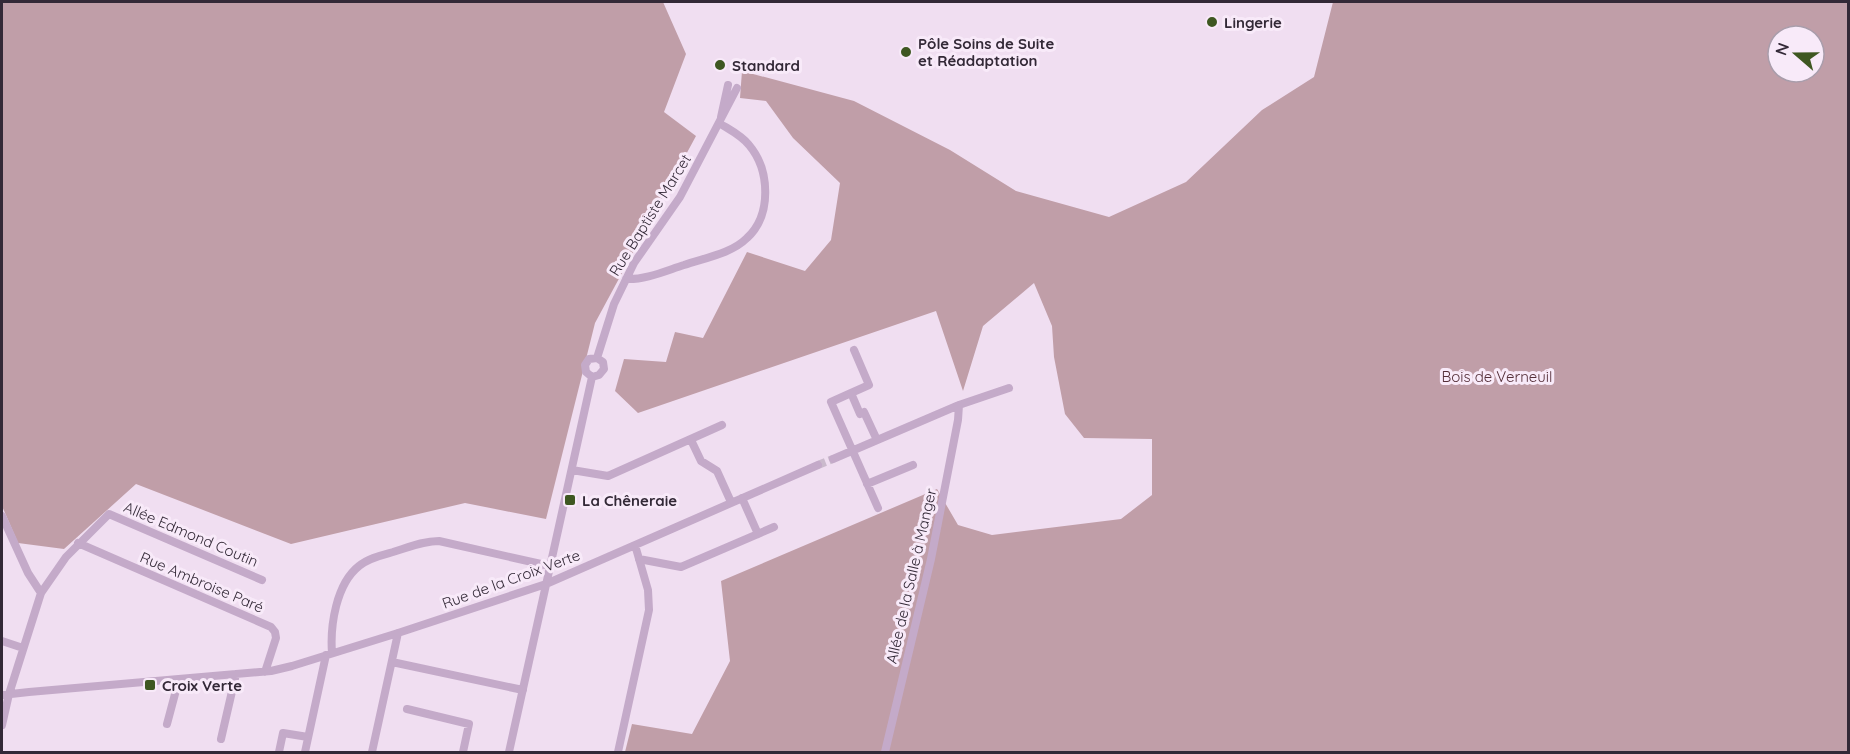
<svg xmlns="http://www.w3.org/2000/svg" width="1850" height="754" font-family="Quicksand,sans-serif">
<rect width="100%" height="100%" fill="#f0def1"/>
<path fill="#c09ea8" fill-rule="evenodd" d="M2,2H663L686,54L664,112L696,136L595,323L546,519L465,503L291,544L136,484L64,549L18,543L2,506Z
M1333,2H1848V752H625L632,724L692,734L730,661L721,581L937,489L958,525L992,535L1121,519L1152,495V439L1084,438L1065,414L1054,357L1052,326L1034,283L983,326L963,391L936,311L638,413L615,391L624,359L666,362L675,332L703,338L747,252L805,271L831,240L840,183L793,138L766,101L740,98L742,71L854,101L950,150L1016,191L1109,217L1186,182L1262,110L1314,77ZM1778,36H1814V72H1778Z"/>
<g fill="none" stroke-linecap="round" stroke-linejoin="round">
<path stroke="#cabacc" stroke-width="8" stroke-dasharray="8 4" stroke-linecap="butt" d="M818,465L833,459"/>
<path stroke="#c4aac9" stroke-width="8" d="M721,117L728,85
M626,279C645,280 665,271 684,265C704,258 731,254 747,238C772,215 770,170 749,145C741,135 730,130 719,123
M854,350L869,385L851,393L860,414L864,412L877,440
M597,358L614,304L634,263L680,197L737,88
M592,377L599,375L604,369L603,362L597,358
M592,377L586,372L585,365L589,359L597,358
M851,393L831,402L878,508
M691,440L701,461L717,471L731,502
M833,459L959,405L1009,388
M572,470L608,476L722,425
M867,484L913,465
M742,498L758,534
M2,516L28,573L41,593
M78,543L271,627L275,632L276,638L265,672
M639,559L681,567L774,527
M2,641L23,648
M332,653C330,626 336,584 359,566C368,558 382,555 393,552C409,547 423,541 439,541L550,566
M392,662L523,690
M2,695L29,692L271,671L292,666L398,633L546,584L818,465
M407,709L469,724L463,752
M167,724L179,679
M2,725L9,694L41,593L66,557L109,514L262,580
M221,739L236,674
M279,752L283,733L308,737
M305,752L326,655
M372,752L398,633
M509,752L592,377
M618,752L649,610L648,590L635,545
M885,752L931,559L958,420L959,405"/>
</g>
<g fill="#3e5721" stroke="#f8eaf9" stroke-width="2">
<circle cx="1212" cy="22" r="6"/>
<circle cx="906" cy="52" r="6"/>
<circle cx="720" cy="65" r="6"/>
<rect x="564" y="494" width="12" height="12" rx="3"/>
<rect x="144" y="679" width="12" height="12" rx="3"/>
</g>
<g text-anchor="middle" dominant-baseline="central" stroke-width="6" stroke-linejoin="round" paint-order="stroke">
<g font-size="15" font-weight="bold" fill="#332937" stroke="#f8eaf9" text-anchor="start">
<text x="1224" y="22">Lingerie</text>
<text x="918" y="43">Pôle Soins de Suite<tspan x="918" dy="17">et Réadaptation</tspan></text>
<text x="732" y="65">Standard</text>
<text x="582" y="500">La Chêneraie</text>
<text x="162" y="685">Croix Verte</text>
</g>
<g font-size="15" fill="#332937" stroke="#f8eaf9">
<text transform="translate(650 215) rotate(-58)">Rue Baptiste Marcet</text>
<text transform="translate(191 534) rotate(23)">Allée Edmond Coutin</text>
<text transform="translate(911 576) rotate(-77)">Allée de la Salle à Manger</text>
<text transform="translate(511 579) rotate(-20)">Rue de la Croix Verte</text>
<text transform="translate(202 582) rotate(23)">Rue Ambroise Paré</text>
</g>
<g font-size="15" fill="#542e38" stroke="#f8eaf9">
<text x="1497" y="376">Bois de Verneuil</text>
</g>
</g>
<rect width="1850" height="754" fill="none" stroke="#332937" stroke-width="6"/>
<g transform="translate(1796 54) rotate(290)"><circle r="28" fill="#f8eaf9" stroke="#a99dab" stroke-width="1.5"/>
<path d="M0-4.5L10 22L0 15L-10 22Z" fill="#3e5721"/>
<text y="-9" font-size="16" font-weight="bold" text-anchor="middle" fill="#332937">N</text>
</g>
</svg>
